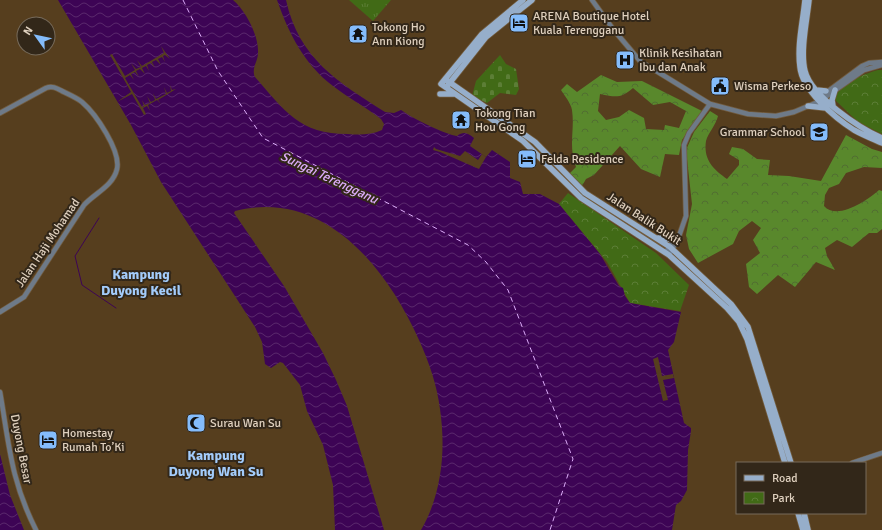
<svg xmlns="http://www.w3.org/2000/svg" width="882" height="530" font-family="Signika,sans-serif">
<defs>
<pattern id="grass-tufts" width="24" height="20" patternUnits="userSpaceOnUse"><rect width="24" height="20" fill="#416a16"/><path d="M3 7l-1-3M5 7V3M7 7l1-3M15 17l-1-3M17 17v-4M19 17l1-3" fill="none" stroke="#5c7e36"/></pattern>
<pattern id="forest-crowns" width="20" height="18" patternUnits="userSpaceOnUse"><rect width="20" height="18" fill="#59882c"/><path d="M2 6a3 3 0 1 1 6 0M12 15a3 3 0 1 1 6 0" fill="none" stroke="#516e31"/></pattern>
<pattern id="cemetery-stones" width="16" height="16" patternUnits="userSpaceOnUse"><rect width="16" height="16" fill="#416a16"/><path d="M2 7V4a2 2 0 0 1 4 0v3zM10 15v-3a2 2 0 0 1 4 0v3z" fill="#5c7e36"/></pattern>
<pattern id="park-crowns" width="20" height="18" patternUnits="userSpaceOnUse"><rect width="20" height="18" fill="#416a16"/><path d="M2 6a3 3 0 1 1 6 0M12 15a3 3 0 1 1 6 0" fill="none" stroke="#5c7e36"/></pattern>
<pattern id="water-waves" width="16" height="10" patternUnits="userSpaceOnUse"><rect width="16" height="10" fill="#3d0455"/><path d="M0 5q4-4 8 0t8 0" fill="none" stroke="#59286c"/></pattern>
</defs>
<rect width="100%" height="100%" fill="#563e1e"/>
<path fill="url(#grass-tufts)" d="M349,0H391L373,21Z"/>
<path fill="url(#forest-crowns)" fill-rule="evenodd" d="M601,75L617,82L642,81L702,111L682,140L679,155L665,154L660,177L641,169L620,146L594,175L586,179L582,186L569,174L576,167C568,146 575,130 572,110C571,103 564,95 561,90L567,84L577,92ZM633,88L653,105L670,102L686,111L679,128L665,125L664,130L646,129L644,118L629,110L619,117L606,120L598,111L600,94C616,97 620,99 633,88Z
M710,111L718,116C716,125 708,133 706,141C703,160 714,170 727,179L739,165V160L729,154L732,147L743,149L757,159L770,160L768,175L789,176L821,181L846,135L872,149L882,152V168L864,167L846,173L839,184L829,188L825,195L824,206C837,221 868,200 879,190L882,191V229L877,233H869L852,247L837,240L825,248L827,256L835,270L816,262L795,287L778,275L757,294L749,287L746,264L760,253L753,240L761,228L752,221L739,231L733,244L698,263L689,249L686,235L692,204L686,150L694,132Z"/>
<path fill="url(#cemetery-stones)" d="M500,55L506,64L516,69L519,89L516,95L500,93L487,103L472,96L476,81Z"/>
<path fill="url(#park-crowns)" d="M878,70H882V134L858,122L834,99C840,84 863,74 878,70Z
M568,193L656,253L689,285L680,311L630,303L607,262L559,204Z"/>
<path fill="url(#water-waves)" d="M58,0H233C246,11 259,36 258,53C258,62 251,68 255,77C285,111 299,134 348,134C360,135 371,135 382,130L384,124L381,119C366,107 348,98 333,86C304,64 289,34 277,0H286C299,59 338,82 385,112L394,113L401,110C412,118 444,134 457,136C464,131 467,133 474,138L470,146L486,157L492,150L510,162V178L520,182L523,194H540L559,204L600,254L619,286L623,288L625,296L630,303L681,312L674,342L668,350L684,423L691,428V431L688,450L687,490L681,501L676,505L672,530H421C442,494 446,450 440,409C437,385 429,362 419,340C387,268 324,188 235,211L234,213L284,286L323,353L336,380L347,406L384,530H335L333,485L323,445L307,411L300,385L283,363L280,362L271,368L265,364L262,342L255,327L161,182L131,125Z
M0,454L10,495L24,530H0Z"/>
<path fill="#563e1e" d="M161,46L170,59L165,55L163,56L165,62L162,57L158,59L161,65L156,60L152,62L155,68L151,63L147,65L149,71L146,66L142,68L145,74L140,69L136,71L139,77L135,72L131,74L134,80L130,75L125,78L142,107L144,106L142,100L145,105L150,103L147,96L151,102L155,100L153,93L156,99L166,94L164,87L167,93L171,91L170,85L172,90L176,89L158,100L161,104L157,100L148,105L150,111L147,106L143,108L146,114L144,115L132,94L117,102L131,92L110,55L112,54L125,76L135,70L131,63L136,69L141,67L137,60L142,66L164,53Z
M434,147L436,149L460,156L465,151L478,160L482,154L486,157L479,169L440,152L433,150Z
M658,357L662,376L673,374L674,378L663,380L668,400L663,401L653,359Z"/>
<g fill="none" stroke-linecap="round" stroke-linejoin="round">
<path stroke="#3d0455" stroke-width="1" d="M99,218L75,256L82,285L116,308"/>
<path stroke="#ddadfa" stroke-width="1" stroke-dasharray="5 4" stroke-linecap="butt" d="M183,0L218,71L263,138L468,245L486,262L508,290L573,459L550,530"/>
<g stroke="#715b3e" stroke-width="6">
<path id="minor" d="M592,0L613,29L640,61L710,104L748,114L776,116L794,112L820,101L864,70L882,65
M819,98L862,66L869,63L882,62
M0,113L46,88C53,85 58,89 64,92C70,95 77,98 82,102C96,114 121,151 117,169C113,186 95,193 84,205L24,297L0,312
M666,252L676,237
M669,255L678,239L686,216L684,145L689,133L710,104
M0,392C9,444 11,481 36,530
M852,463L882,453"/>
</g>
<g stroke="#715b3e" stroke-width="7">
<path id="major" d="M523,0L482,34L441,84L523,141L581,198L669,255L727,308L739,322L747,339L785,463
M805,0C803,21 797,45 800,67C802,90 835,118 854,130C863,135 873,139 882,143
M809,0C807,20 800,51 805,71C811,96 859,128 882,138
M445,79L535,142L585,193L670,247L731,304L748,327L791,463
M448,85L486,37L532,0
M816,90L826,91
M440,94H454
M808,106L826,108
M833,106L832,100L835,90
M658,238L670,239L675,238
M798,513L803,530
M804,513L808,530"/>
</g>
<use href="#minor" stroke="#6e7a88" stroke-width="4.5"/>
<use href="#major" stroke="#96aeca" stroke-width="5.5"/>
</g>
<defs>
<g id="hotel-square" transform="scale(1)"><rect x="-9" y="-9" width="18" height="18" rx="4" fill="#84bcfb" stroke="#322719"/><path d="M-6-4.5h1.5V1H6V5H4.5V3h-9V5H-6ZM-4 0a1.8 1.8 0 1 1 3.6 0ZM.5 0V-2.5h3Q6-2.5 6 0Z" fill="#111"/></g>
<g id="temple-square" transform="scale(1)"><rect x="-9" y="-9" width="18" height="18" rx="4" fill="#84bcfb" stroke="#322719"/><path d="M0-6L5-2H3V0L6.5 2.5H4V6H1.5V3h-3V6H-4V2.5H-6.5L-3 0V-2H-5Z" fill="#111"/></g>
<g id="hospital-square" transform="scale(1)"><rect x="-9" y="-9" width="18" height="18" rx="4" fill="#84bcfb" stroke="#322719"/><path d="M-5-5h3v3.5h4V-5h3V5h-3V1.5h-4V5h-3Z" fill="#111"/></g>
<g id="civic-square" transform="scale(1)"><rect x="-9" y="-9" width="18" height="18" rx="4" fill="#84bcfb" stroke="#322719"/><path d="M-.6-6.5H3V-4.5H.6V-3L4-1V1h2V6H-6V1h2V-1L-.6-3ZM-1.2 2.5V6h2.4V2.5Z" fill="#111"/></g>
<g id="school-square" transform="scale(1)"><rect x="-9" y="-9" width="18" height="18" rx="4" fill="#84bcfb" stroke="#322719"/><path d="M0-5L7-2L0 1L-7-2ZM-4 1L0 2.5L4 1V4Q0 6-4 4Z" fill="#111"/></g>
<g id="mosque-square" transform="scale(1)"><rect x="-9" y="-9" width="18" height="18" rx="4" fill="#84bcfb" stroke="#322719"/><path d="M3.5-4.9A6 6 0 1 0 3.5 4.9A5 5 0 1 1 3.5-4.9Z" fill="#111"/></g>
</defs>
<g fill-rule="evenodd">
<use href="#hotel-square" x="519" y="23"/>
<use href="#temple-square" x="358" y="34"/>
<use href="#hospital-square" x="625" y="60"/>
<use href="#civic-square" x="720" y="86"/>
<use href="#temple-square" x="461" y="120"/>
<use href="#school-square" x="819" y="132"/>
<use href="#hotel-square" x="527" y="159"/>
<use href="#mosque-square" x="196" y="423"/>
<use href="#hotel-square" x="48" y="440"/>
</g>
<g text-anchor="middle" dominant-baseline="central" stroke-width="4" stroke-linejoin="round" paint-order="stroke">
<g font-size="12" fill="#dfd0be" stroke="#322719" text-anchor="start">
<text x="533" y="16">ARENA Boutique Hotel<tspan x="533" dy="14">Kuala Terengganu</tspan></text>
<text x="372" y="27">Tokong Ho<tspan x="372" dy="14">Ann Kiong</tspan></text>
<text x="639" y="53">Klinik Kesihatan<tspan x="639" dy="14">Ibu dan Anak</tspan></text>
<text x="734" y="86">Wisma Perkeso</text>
<text x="475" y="113">Tokong Tian<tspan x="475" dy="14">Hou Gong</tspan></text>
<text x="805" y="132" text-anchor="end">Grammar School</text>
<text x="541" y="159">Felda Residence</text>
<text x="210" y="423">Surau Wan Su</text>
<text x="62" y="433">Homestay<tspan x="62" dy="14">Rumah To’Ki</tspan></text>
</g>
<g font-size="12" fill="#dfd0be" stroke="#322719">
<text transform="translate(644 219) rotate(33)">Jalan Balik Bukit</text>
<text transform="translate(48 243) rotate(-56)">Jalan Haji Mohamad</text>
<text transform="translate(21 449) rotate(79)">Duyong Besar</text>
</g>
<g font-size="13" font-style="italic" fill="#ddadfa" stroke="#322719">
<text transform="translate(329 178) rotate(25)">Sungai Terengganu</text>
</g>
<g font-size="14" font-weight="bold" fill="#a3ccfb" stroke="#322719">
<text x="141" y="274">Kampung<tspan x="141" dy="16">Duyong Kecil</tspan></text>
<text x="216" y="455">Kampung<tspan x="216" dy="16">Duyong Wan Su</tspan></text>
</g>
</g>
<rect x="736" y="462" width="130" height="52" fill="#322719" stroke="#776b5b"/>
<rect x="744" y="475" width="20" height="6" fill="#96aeca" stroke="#776b5b"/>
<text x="772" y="482" font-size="12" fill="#dfd0be">Road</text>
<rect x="744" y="492" width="20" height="12" fill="url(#park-crowns)" stroke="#776b5b"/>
<text x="772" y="502" font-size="12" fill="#dfd0be">Park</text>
<g transform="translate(36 36) rotate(303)"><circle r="19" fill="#322719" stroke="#776b5b"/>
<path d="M0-3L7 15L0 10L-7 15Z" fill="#84bcfb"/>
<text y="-6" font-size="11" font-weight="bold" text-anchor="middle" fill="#dfd0be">N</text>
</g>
</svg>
